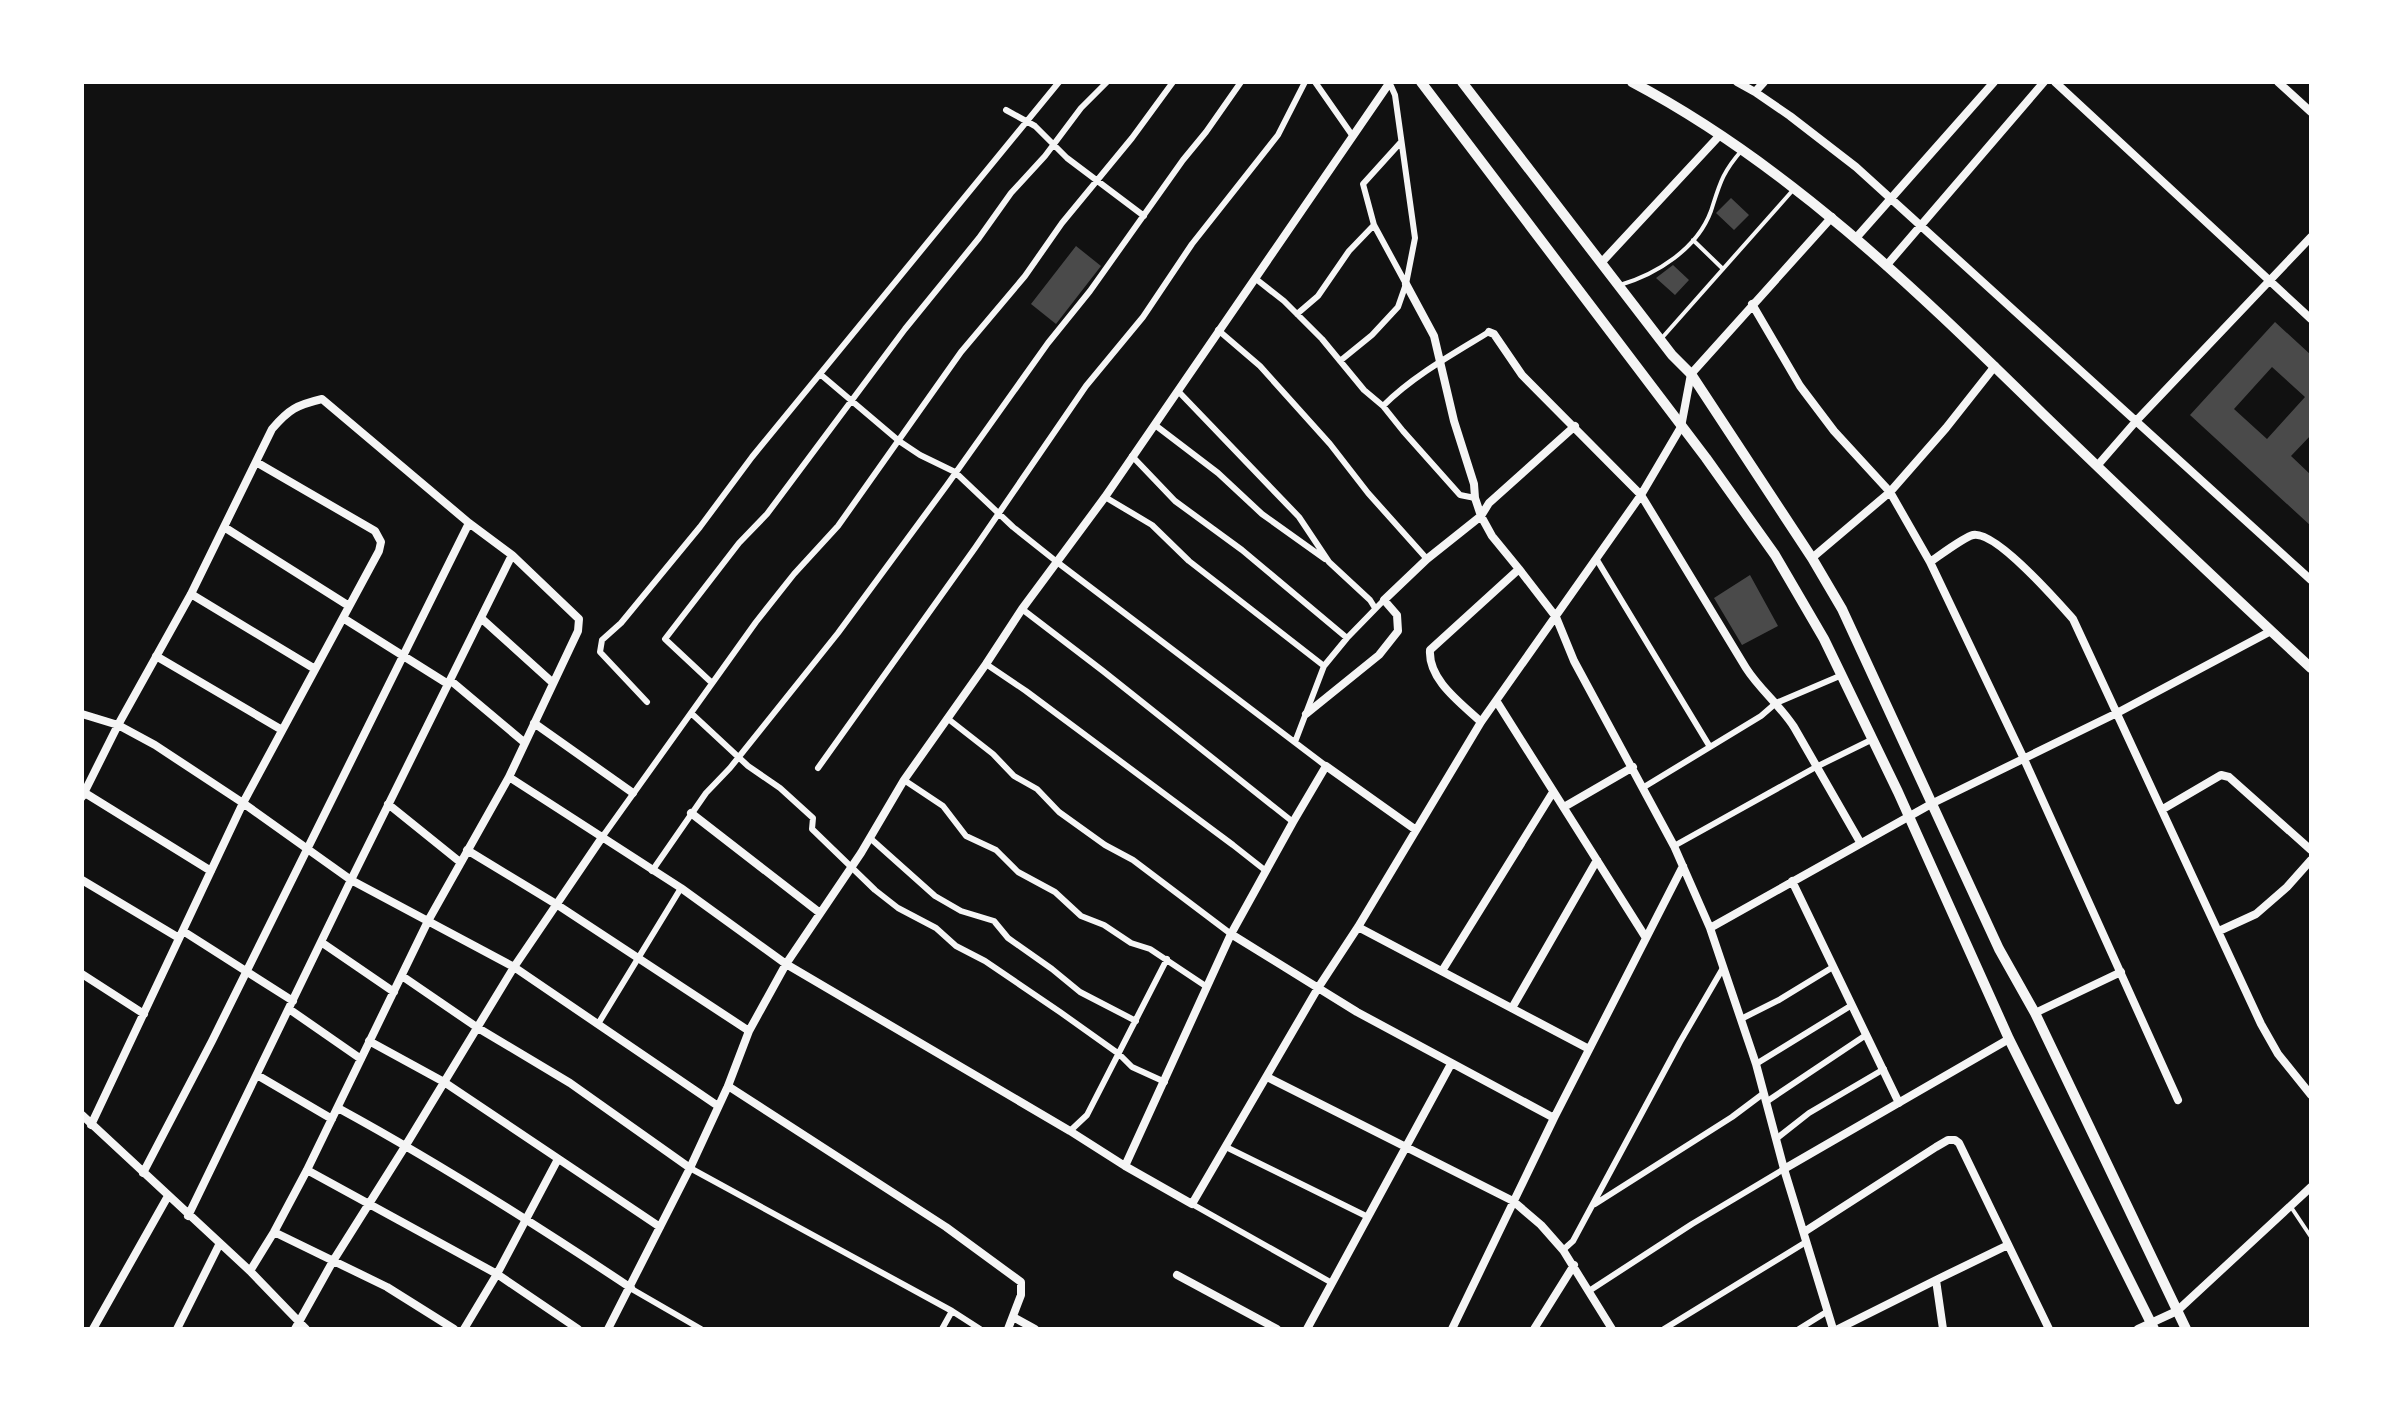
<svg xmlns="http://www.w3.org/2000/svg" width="2393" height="1411" font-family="Jost,sans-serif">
<rect width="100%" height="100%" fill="#111"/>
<path fill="#4a4a4a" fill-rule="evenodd" d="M1731,198L1749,215L1734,230L1716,213Z
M1076,246L1101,266L1056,324L1031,304Z
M1673,265L1689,280L1675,295L1656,278Z
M2275,322L2311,355V435L2291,456L2311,475V526L2190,415ZM2272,367L2305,397L2267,439L2234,409Z
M1750,575L1778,626L1742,645L1714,598Z"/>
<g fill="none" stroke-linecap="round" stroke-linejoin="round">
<path stroke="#f5f5f5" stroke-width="4" d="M1693,240L1723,269
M1620,285C1657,274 1697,249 1711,211C1720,183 1722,173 1742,150
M1661,339L1793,190
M2291,1207L2311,1237"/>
<path stroke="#f5f5f5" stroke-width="6" d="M1315,82L1352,135
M1385,88L1391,86L1395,95L1415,238L1406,284
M1006,110L1035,126L1067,158L1144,216
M1256,279L1284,301L1322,339L1364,390L1383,406L1403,431L1460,495L1475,498
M1297,314L1318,296L1349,251L1374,225
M1218,330L1260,366L1330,444L1368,493L1427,559
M1340,361L1372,335L1398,307L1406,284L1374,225L1363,184L1401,142
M820,374L899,441L920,455L955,472L1013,527L1057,562L1326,766
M1178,391L1299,517L1329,562L1370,600L1375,608
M1383,406C1413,376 1453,354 1489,332
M1155,425L1218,473L1262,514L1325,559
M1132,456L1175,501L1242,550L1347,638
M1105,497L1152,525L1189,561L1324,666
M1597,560L1710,747
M1022,609L1103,671L1293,822
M986,664L1026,691L1233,845L1266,871
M712,683L665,639L739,543L767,514L905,329L979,238L1011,193L1045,156L1081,108L1107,82
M647,702L600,652L602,640L621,623L700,527L752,457L1059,82
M691,713L748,766L780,788L813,818L812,829L875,890L898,908L936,928L956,946L985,961L1060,1012L1119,1054L1132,1067L1165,1082
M947,718L993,754L1014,776L1037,789L1059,812L1105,845L1133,860L1231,934
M1295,742L1324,666L1347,638L1384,600
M818,768L975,548L1086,386L1143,317L1192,244L1278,135L1305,82
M904,780L943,806L966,836L996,850L1018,872L1055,892L1081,916L1104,925L1131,943L1150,949L1207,987
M1644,787L1761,716L1776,703L1842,675
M603,836L756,622L794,574L838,526L961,352L1025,276L1062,223L1132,138L1173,82
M870,838L935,896L961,911L994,921L1008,938L1052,969L1080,992L1136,1021
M1674,846L1816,767L1873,739
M652,871L706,793L730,768L838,633L947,485L1048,343L1090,291L1183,160L1206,132L1241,82
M1741,1019L1779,1000L1833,967
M598,1024L681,888
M1756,1064L1852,1005
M1766,1102L1866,1035
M1070,1131L1087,1115L1167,959
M1776,1139L1809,1113L1884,1069
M1226,1147L1368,1217
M690,1168L952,1311L980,1329
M1192,1204L1332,1283
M1595,1204L1732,1117L1764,1093
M1563,1250L1573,1241L1680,1042L1723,968
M630,1288L701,1329
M1589,1291L1692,1224L1784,1169
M942,1329L952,1311
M1664,1329L1806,1242
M1799,1329L1828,1311"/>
<path stroke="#f5f5f5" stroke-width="8" d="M1737,82L1755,92
M1764,82L1755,92L1790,116L1856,167L2311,580
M2055,82L2311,319
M2278,82L2311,112
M1856,238L1994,82
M1601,263L1720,135
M1886,266L2044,82
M1406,284L1434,336L1454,421L1474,484L1475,498L1481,516L1492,536L1519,569L1430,650C1428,680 1461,703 1481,722
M1752,304L1800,386L1834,431L1890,492L1930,562L2024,759L2178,1100
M1489,332L1494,334L1522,375L1641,495L1746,668C1760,690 1780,705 1794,727L1860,842
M2097,466L2137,420L2311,237
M224,527L349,606
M1812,558L1890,492L1946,428L1995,366
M1930,562C1939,556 1964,537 1973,535C1995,530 2058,602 2073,619L2261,1024L2278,1054L2311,1095
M1519,569L1556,617L1574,661L1674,846L1710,928L1756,1064L1784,1169L1833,1329
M191,594L315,669
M343,618L448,684
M481,618L553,683
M156,656L282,730
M450,680L525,743
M1497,702L1646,938
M82,714L118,725L155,745L243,803L351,880L514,967L718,1106
M1306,714L1379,655L1398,631L1397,615L1384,600L1427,559L1481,516L1489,503L1575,426
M534,723L633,793
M509,777L681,888L786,964L1070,1131L1125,1166L1192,1204L1318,988L1358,927L1481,722L1641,495L1681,427L1691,374L1832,217
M85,793L211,871
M82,797L118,725L191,594L272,429C289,409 297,405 322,399L469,523L512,555L579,619L578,631L509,777L428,921L307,1170L274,1232L250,1271
M388,804L460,862
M1564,807L1633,767
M2163,809L2221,775L2229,777L2311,850
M691,813L820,913
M467,850L556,904L749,1031
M82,880L179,938
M1792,881L1899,1103
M1358,927L1589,1049
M1710,928L1933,803L2117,713L2271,631
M183,931L293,1001
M2219,931L2256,914L2287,887L2311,860
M1231,934L1357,1012L1554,1118
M321,942L394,992
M1442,971L1553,792
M82,974L144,1014
M402,976L478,1028L570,1083L690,1168
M1512,1008L1597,860
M289,1009L361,1059
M2035,1013L2121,972
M369,1041L444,1082L660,1227
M257,1075L332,1119
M1267,1077L1513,1201L1541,1225L1563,1250L1612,1329
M728,1086L946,1227L1021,1282V1295L1008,1329
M338,1108C439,1163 535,1224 631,1288
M82,1115L250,1271L306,1329
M91,1125L243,803L379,551L381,542L375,531L256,462
M1125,1166L1231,934L1293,822L1326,766L1416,830
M1784,1169L2009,1039
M307,1170L497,1274L578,1329
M143,1173L212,1041L469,523
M188,1216L351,880L512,555
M274,1232L387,1287L454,1329
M1804,1232L1936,1147L1948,1140H1955L1959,1143L2049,1329
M1177,1275L1277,1329
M1013,1317L1035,1329
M93,1329L168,1196
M177,1329L220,1243
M295,1329L333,1261L406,1145L514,967L603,836
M464,1329L497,1274L558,1159
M608,1329L690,1168L728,1086L749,1031L786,964L861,853L904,780L986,664L1022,609L1105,497L1390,82
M1307,1329L1451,1064
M1452,1329L1554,1118L1683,866
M1534,1329L1574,1265
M1838,1329L1936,1280
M1943,1329L1936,1280L2008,1245
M2138,1329L2177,1311L2311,1187"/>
<path stroke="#f5f5f5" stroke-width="10" d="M1421,82L1706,458L1775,555L1824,639L1898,792L2009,1039L2154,1329
M1462,82L1672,355L1691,374L1812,558L1842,609L1999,949L2035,1013L2186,1329
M1632,82C1789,165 1916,290 2042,413C2131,499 2220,584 2311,668"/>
</g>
<rect width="2393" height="1411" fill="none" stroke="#ffffff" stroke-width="168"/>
</svg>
